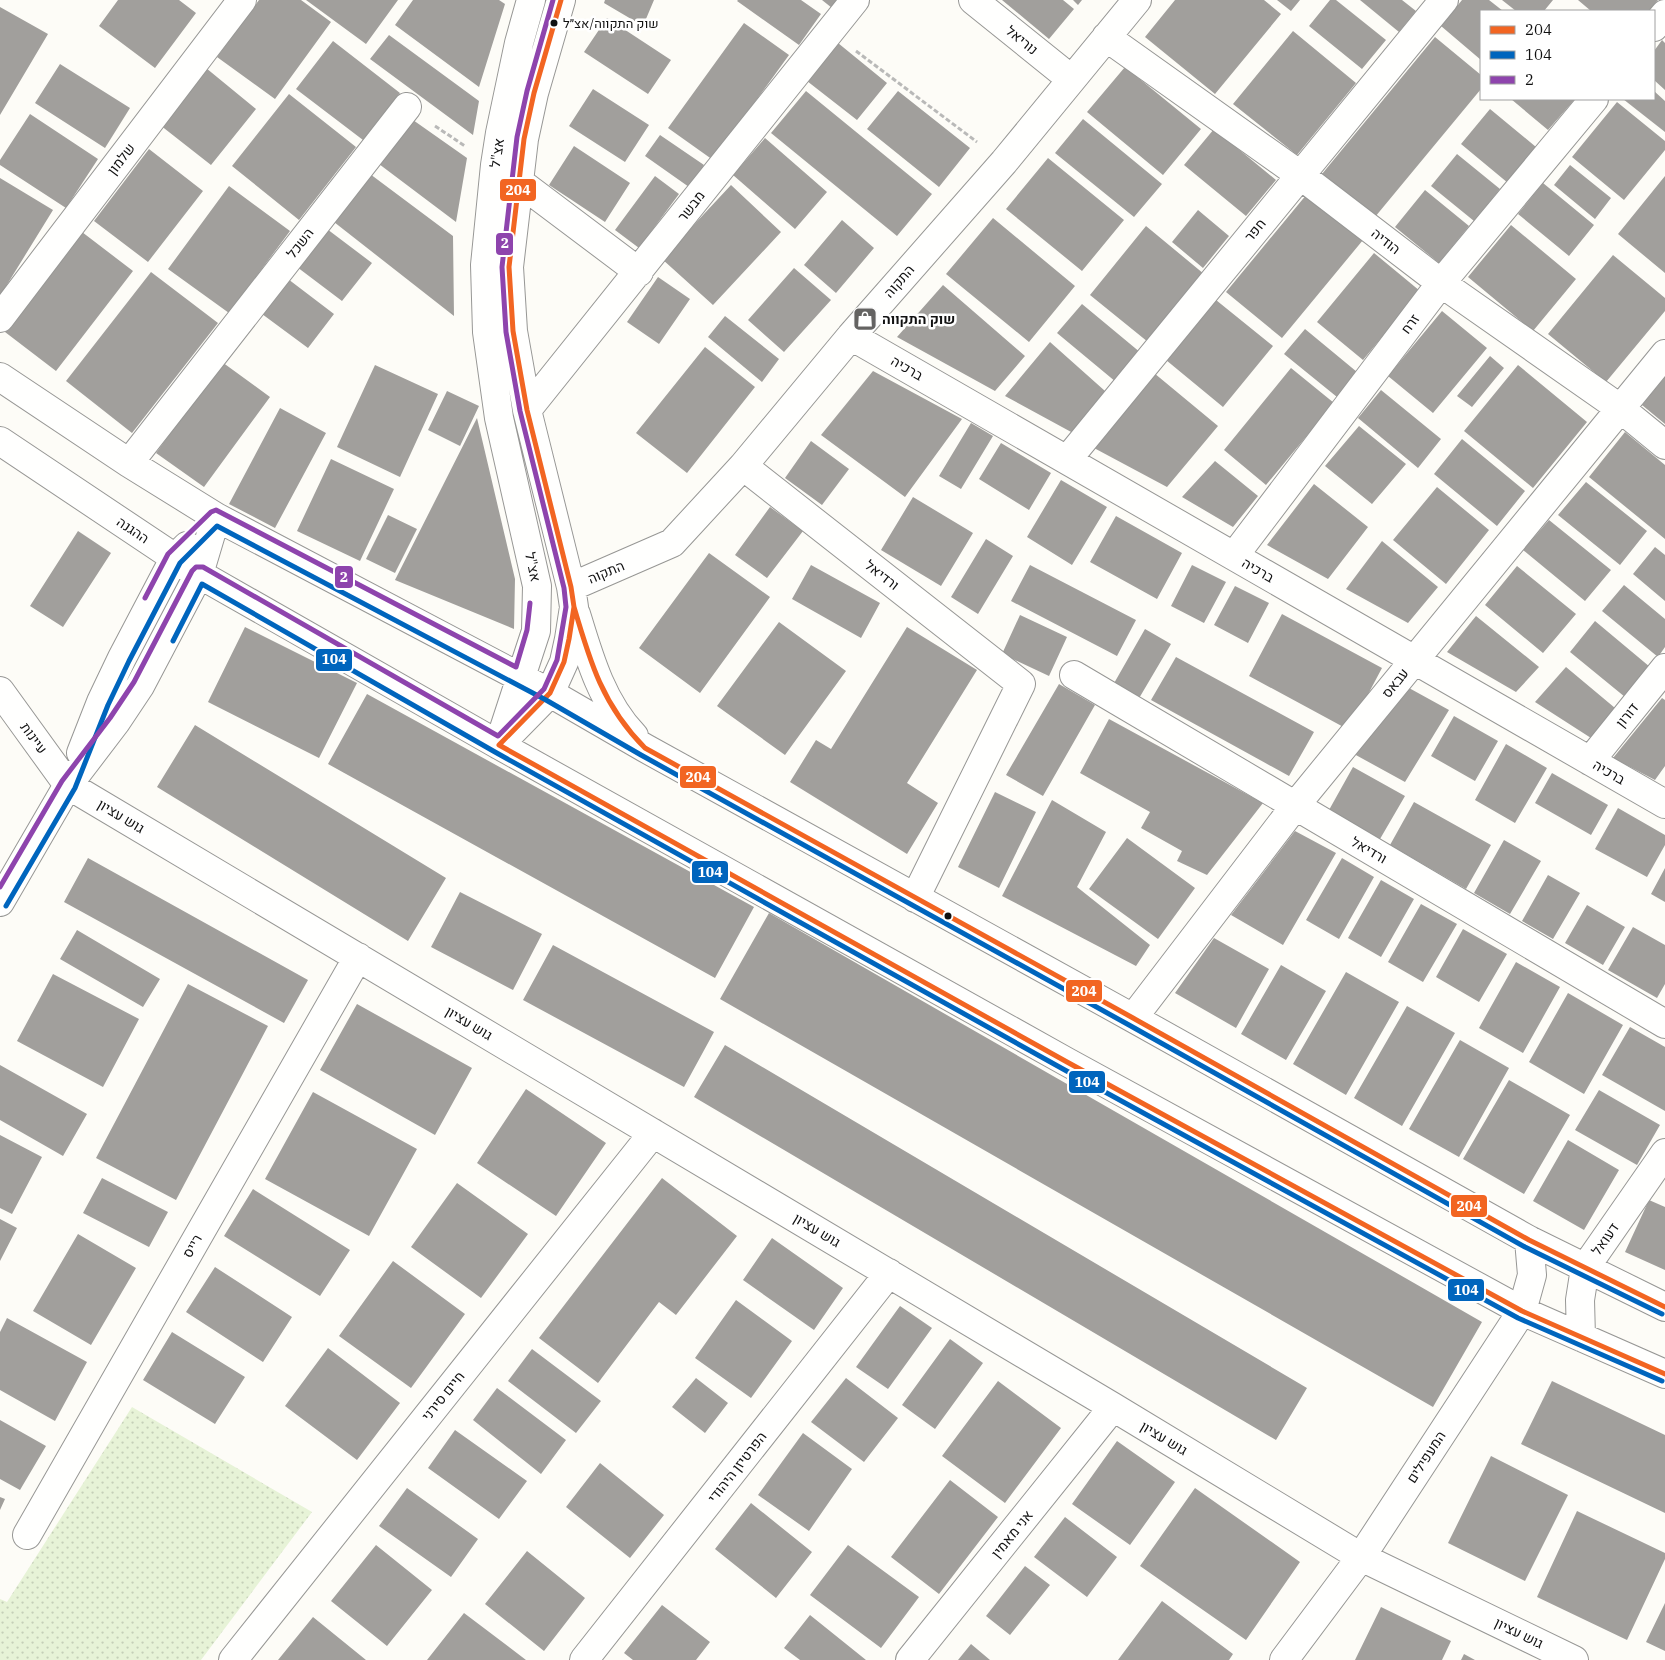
<svg xmlns="http://www.w3.org/2000/svg" width="1665" height="1660" font-family="'IBM Plex Serif',Heebo,serif">
<defs>
<pattern id="park-dots" width="8" height="8" patternUnits="userSpaceOnUse" patternTransform="scale(1.25)"><rect width="8" height="8" fill="#e7f3d7"/><path d="M2 2h.1M6 6h.1" fill="none" stroke="#c5cfb8" stroke-width="1.8" stroke-linecap="round"/></pattern>
</defs>
<rect width="100%" height="100%" fill="#fdfcf7"/>
<path fill="url(#park-dots)" d="M132,1407L312,1512L201,1660H0V1599L7,1602Z"/>
<path fill="#a19f9c" d="M118,0H179L196,13L155,68L99,26Z
M259,0H301L331,22L275,99L217,57Z
M306,0H398L366,44Z
M413,0H499L505,4L479,87L395,25Z
M605,0H654L643,26L604,3Z
M738,0H801L821,14L799,45L737,1Z
M822,0H838L832,8Z
M1002,0H1063L1074,9L1049,39Z
M1073,0H1082L1078,5Z
M1175,0H1264L1281,14L1215,94L1145,37Z
M1277,0H1300L1291,11Z
M1330,0H1336L1386,40L1362,69L1309,26Z
M1360,0H1402L1416,11L1399,32Z
M1462,0H1489L1503,11H1481V60L1441,26Z
M1502,0H1553L1544,11H1516Z
M1578,0H1658L1649,11H1591Z
M0,7L48,34L0,115Z
M607,18L671,60L648,94L584,52Z
M744,23L789,55L713,160L668,128Z
M1293,31L1356,83L1297,155L1233,104Z
M389,35L479,101L473,135L370,59Z
M1435,37L1481,75V89L1375,217L1322,174Z
M1662,40L1665,43V90L1654,80V51Z
M333,41L400,93L363,140L296,89Z
M838,43L887,83L857,120L807,81Z
M60,64L130,108L105,148L35,103Z
M1125,67L1201,129L1163,175L1087,112Z
M206,68L256,109L211,165L160,125Z
M593,89L649,125L625,162L569,126Z
M806,91L932,194L897,236L771,133Z
M898,91L970,148L939,187L867,129Z
M1654,91L1665,101V132L1623,99H1654Z
M289,94L356,147L299,220L232,166Z
M1511,99H1575L1548,130Z
M1617,102L1665,141V150L1624,200L1572,157Z
M1490,109L1536,147L1508,183L1461,144Z
M30,114L98,159L66,208L0,165V160Z
M1083,119L1162,184L1134,217L1055,153Z
M413,120L467,158L456,222L379,164Z
M1214,129L1276,180L1246,216L1184,165Z
M660,135L704,165L689,187L645,156Z
M765,138L827,192L795,229L733,175Z
M574,146L630,183L605,222L549,185Z
M149,149L203,191L148,262L94,221Z
M1457,154L1500,189L1474,221L1431,186Z
M1048,158L1124,220L1082,271L1006,209Z
M1570,165L1611,198L1595,219L1554,185Z
M370,174L453,236L454,316L334,222Z
M655,176L679,194L639,248L615,230Z
M1665,176V273L1618,234Z
M0,178L53,210L0,296Z
M1543,183L1594,225L1569,256L1518,214Z
M731,185L781,232L713,305L662,259Z
M229,186L290,231L229,313L168,269Z
M1425,190L1469,226L1439,263L1395,227Z
M1307,194L1363,240L1282,338L1226,292Z
M1198,210L1229,236L1203,268L1172,242Z
M993,218L1075,286L1029,342L946,274Z
M842,220L874,248L836,293L804,265Z
M1511,225L1576,279L1533,331L1468,277Z
M1146,226L1204,274L1148,342L1090,295Z
M327,229L372,263L342,301L297,267Z
M82,232L133,271L56,371L5,332Z
M1374,253L1420,291L1363,360L1317,322Z
M1613,255L1665,298V311L1606,382L1548,334Z
M794,268L831,300L784,352L748,320Z
M151,272L218,323L132,433L66,381Z
M658,277L690,299L659,344L627,322Z
M288,279L334,314L308,348L262,314Z
M943,285L1025,356L995,391L897,337Z
M1216,300L1273,346L1223,407L1166,360Z
M1082,304L1141,353L1116,382L1057,333Z
M1442,311L1487,348L1433,413L1388,376Z
M725,316L779,359L762,382L708,337Z
M1305,329L1357,372L1337,397L1284,354Z
M1050,342L1105,391L1073,433L1005,396Z
M705,347L755,387L687,473L636,433Z
M1490,356L1504,368L1472,407L1457,396Z
M222,362L270,397L204,487L156,453Z
M375,365L438,394L400,477L337,447Z
M1518,365L1587,422L1533,488L1464,431Z
M1291,368L1334,403L1266,485L1224,450Z
M873,371L962,419L905,497L821,435Z
M1154,373L1218,426L1167,487L1094,448Z
M1665,377V424L1642,405Z
M1381,390L1441,439L1418,468L1358,418Z
M447,391L479,406L460,446L428,430Z
M280,408L326,433L275,528L229,504Z
M477,418L515,579L514,629L395,580Z
M971,423L993,436L961,489L939,476Z
M1359,426L1406,464L1372,504L1325,466Z
M1625,432L1665,465V539L1589,477Z
M1462,439L1525,491L1497,526L1434,474Z
M811,441L849,469L822,505L785,478Z
M1001,443L1051,473L1029,510L979,479Z
M331,459L394,489L360,561L297,531Z
M1215,461L1258,496L1233,527L1182,497Z
M1061,480L1107,507L1072,565L1027,537Z
M1586,482L1647,531L1620,565L1558,515Z
M1314,484L1368,527L1328,579L1267,545Z
M1437,487L1489,530L1446,584L1393,540Z
M913,497L973,533L941,586L881,550Z
M770,507L803,531L767,578L735,555Z
M388,515L417,529L395,573L366,559Z
M1116,516L1182,553L1157,599L1090,562Z
M1549,520L1611,570L1585,601L1523,550Z
M78,531L111,553L63,627L30,606Z
M986,539L1013,556L978,614L951,597Z
M1382,541L1438,587L1408,623L1346,589Z
M1655,547L1665,555V601L1633,574Z
M709,553L770,597L700,693L639,648Z
M811,565L880,603L861,638L792,599Z
M1030,565L1136,620L1117,656L1011,601Z
M1192,565L1226,582L1204,623L1171,606Z
M1517,566L1576,614L1543,653L1485,605Z
M1624,585L1665,619V647L1658,657L1602,611Z
M1235,586L1269,603L1248,643L1214,625Z
M1282,614L1382,668L1349,730L1249,676Z
M1020,615L1067,637L1049,676L1002,654Z
M1476,616L1539,667L1516,692L1447,652Z
M1595,621L1650,667L1625,697L1570,652Z
M779,622L846,671L785,755L717,706Z
M245,627L357,683L319,758L208,702Z
M907,627L977,670L907,783L938,803L907,854L790,782L816,740L831,749Z
M1145,629L1171,644L1138,700L1113,685Z
M1176,657L1314,732L1289,776L1151,700Z
M1566,667L1615,708L1591,738L1535,702Z
M1059,684L1095,705L1043,796L1006,775Z
M1409,688L1449,710L1405,782L1354,754Z
M367,694L754,907L715,978L328,764Z
M1662,698L1665,700V766L1655,780L1613,758Z
M1454,716L1498,741L1475,781L1431,756Z
M1109,719L1263,803L1207,875L1177,861L1182,851L1141,828L1150,812L1080,773Z
M195,725L446,878L408,941L157,787Z
M1506,744L1547,768L1515,823L1475,800Z
M1353,767L1405,796L1380,839L1329,810Z
M1552,773L1608,805L1591,835L1535,803Z
M995,792L1036,812L999,888L958,867Z
M1052,800L1106,832L1077,887L1150,945L1136,966L1002,896Z
M1414,802L1491,845L1466,889L1390,845Z
M1618,808L1665,835V845L1647,877L1595,849Z
M1295,831L1336,853L1283,945L1231,915Z
M1127,838L1195,888L1158,939L1089,889Z
M1504,840L1541,861L1510,914L1474,893Z
M88,858L308,980L284,1023L64,902Z
M1342,858L1374,877L1339,939L1306,920Z
M1665,868V902L1651,894Z
M1548,875L1580,893L1553,939L1522,921Z
M1381,880L1414,899L1381,957L1348,938Z
M460,892L542,934L513,990L431,947Z
M1421,904L1457,924L1423,982L1388,962Z
M1587,905L1625,927L1603,965L1565,943Z
M769,913L1482,1322L1433,1407L720,999Z
M1633,927L1665,945V984L1657,998L1608,970Z
M1463,929L1507,954L1479,1002L1436,977Z
M77,930L160,979L143,1007L60,959Z
M1214,938L1269,969L1236,1028L1175,993Z
M553,945L714,1032L684,1087L523,1000Z
M1516,962L1560,987L1523,1053L1479,1028Z
M1281,965L1326,991L1286,1060L1241,1034Z
M1346,972L1399,1002L1346,1095L1293,1064Z
M53,974L139,1019L103,1087L17,1041Z
M188,984L268,1026L176,1200L96,1158Z
M1568,993L1623,1025L1584,1094L1529,1062Z
M357,1004L472,1068L435,1135L320,1070Z
M1407,1006L1455,1033L1402,1126L1354,1098Z
M1630,1027L1665,1047V1111L1602,1075Z
M1460,1040L1509,1068L1459,1157L1409,1129Z
M725,1045L1307,1388L1276,1440L694,1097Z
M0,1065L87,1114L63,1156L0,1120Z
M1509,1080L1570,1115L1524,1194L1463,1159Z
M526,1089L606,1143L556,1216L477,1163Z
M1599,1090L1660,1125L1637,1165L1575,1130Z
M313,1092L417,1149L369,1236L265,1179Z
M0,1135L42,1157L12,1214L0,1208Z
M1568,1140L1619,1170L1584,1230L1533,1201Z
M102,1178L168,1212L149,1247L83,1213Z
M662,1178L737,1236L676,1315L659,1302L598,1383L539,1338Z
M457,1183L528,1234L481,1298L411,1247Z
M253,1189L350,1250L320,1296L224,1236Z
M1649,1200L1665,1207V1270L1625,1252Z
M0,1219L17,1228L0,1261Z
M78,1234L136,1268L91,1345L33,1311Z
M772,1238L843,1288L814,1330L743,1280Z
M393,1261L465,1314L411,1388L339,1336Z
M215,1267L292,1317L263,1362L186,1312Z
M736,1300L792,1341L751,1398L695,1358Z
M900,1306L932,1328L888,1389L856,1367Z
M7,1318L87,1362L55,1421L0,1390V1332Z
M172,1332L245,1377L215,1424L143,1380Z
M950,1339L983,1363L935,1429L902,1405Z
M328,1348L400,1403L357,1460L285,1406Z
M532,1349L601,1401L576,1433L508,1381Z
M696,1378L728,1403L705,1433L672,1407Z
M846,1378L898,1418L864,1462L811,1422Z
M998,1381L1061,1428L1005,1503L942,1456Z
M1552,1381L1665,1435V1513L1521,1444Z
M497,1388L566,1440L541,1474L473,1420Z
M0,1420L46,1446L20,1490L0,1479Z
M455,1430L527,1481L499,1519L428,1468Z
M803,1433L852,1469L809,1531L758,1495Z
M1117,1441L1175,1482L1130,1545L1072,1504Z
M1491,1456L1568,1495L1525,1581L1448,1543Z
M600,1463L664,1515L630,1558L566,1507Z
M950,1480L998,1517L939,1594L891,1557Z
M407,1488L478,1539L451,1577L379,1526Z
M1195,1488L1300,1562L1246,1640L1140,1566Z
M0,1497L5,1499L0,1510Z
M751,1503L812,1552L776,1598L715,1549Z
M1577,1511L1665,1553V1559L1627,1640L1537,1597Z
M1065,1517L1117,1557L1087,1597L1034,1557Z
M376,1545L432,1590L387,1646L331,1601Z
M848,1545L919,1597L881,1648L810,1595Z
M527,1551L585,1598L544,1651L485,1604Z
M1025,1566L1050,1585L1010,1635L986,1616Z
M1162,1601L1233,1654L1229,1660H1118Z
M1665,1603V1651L1646,1642Z
M662,1605L710,1642L696,1660H633L624,1653Z
M1381,1607L1451,1641L1442,1660H1355Z
M464,1613L526,1660H427Z
M810,1615L866,1660H800L784,1648Z
M313,1617L366,1660H278Z
M971,1644L990,1660H958Z
M1464,1654L1475,1660H1461Z"/>
<g fill="none" stroke-linecap="round" stroke-linejoin="round">
<g stroke="#979795" stroke-width="30">
<path id="minor" d="M973,0L1071,79
M1654,27L1665,14
M1106,37L1300,175L1441,283L1621,409L1665,445
M518,181L639,272
M0,318L242,0
M851,336L1665,804
M0,377L129,463L216,517L550,693L645,748L1133,1018L1529,1240L1665,1307
M527,410L855,0
M0,441L199,574L499,745L1067,1062L1522,1311L1665,1374
M1067,460L1444,0
M129,463L407,107
M743,466L1021,684L915,898
M1234,556L1441,283L1594,99
M571,587L672,543L743,466L851,336L1004,162L1137,0
M576,614C589,657 602,703 634,736
M1074,675L1665,1024
M0,691L68,785L1113,1407L1361,1557L1574,1660
M500,741L536,631L537,586L499,418L487,332L485,265L495,165L500,133L519,43L531,0
M499,745L550,693L564,662L569,639L574,607L571,587L527,410L513,331L509,267L524,139L534,93L561,0
M81,753L101,702L122,658L174,559L187,546
M1590,761L1665,668
M0,902L68,785L116,722L140,686L199,574L216,517
M1133,1018L1295,806L1665,354
M1581,1337L1580,1300L1585,1268L1665,1153
M27,1535L358,957
M233,1660L653,1133
M584,1660L889,1273
M910,1660L1113,1407
M1284,1660L1361,1557L1522,1311L1532,1275L1529,1240"/>
</g>
<path stroke="#b9b9b8" stroke-width="3" stroke-dasharray="5 2.5" stroke-linecap="butt" d="M856,51L977,142
M435,126L465,146"/>
<use href="#minor" stroke="#fffffe" stroke-width="28"/>
<g stroke="#fff" stroke-width="9">
<path id="bus-1" d="M574,607C590,662 603,706 645,748L1133,1018L1529,1240L1665,1307
M499,745L1067,1062L1522,1311L1665,1374
M499,745L550,693L564,662L569,639L574,607L571,587L527,410L513,331L509,267L524,139L534,93L561,0"/>
</g>
<g stroke="#fff" stroke-width="9">
<path id="bus-2" d="M173,641L202,584L495,752L1063,1069L1518,1318L1662,1381
M6,906L75,788L108,705L129,661L180,563L217,526L546,700L641,755L1129,1025L1525,1247L1662,1314"/>
</g>
<g stroke="#fff" stroke-width="9">
<path id="bus-3" d="M145,598L168,554L211,512L216,510L516,667L527,630L530,603
M0,887L62,781L110,718L134,682L192,571L196,567H203L498,736L544,689L557,660L566,607L564,588L520,411L506,332L502,267L517,137L527,91L553,0"/>
</g>
<use href="#bus-1" stroke="#f26522" stroke-width="5"/>
<use href="#bus-2" stroke="#0065bd" stroke-width="5"/>
<use href="#bus-3" stroke="#8e44ad" stroke-width="5"/>
</g>
<defs>
<g id="shop-square" transform="scale(1.25)"><rect x="-9" y="-9" width="18" height="18" rx="4" fill="#646362" stroke="#fff"/><path d="M-5-2.5h2.3a2.7 3.5 0 0 1 5.4 0H5L5.5 6h-11ZM-1.5-2.5h3a1.5 2.3 0 0 0-3 0Z" fill="#fff"/></g>
</defs>
<g fill-rule="evenodd">
<use href="#shop-square" x="865" y="319"/>
</g>
<g fill="#111" stroke="#fff" stroke-width="2">
<circle cx="554" cy="23" r="4.5"/>
<circle cx="948" cy="916" r="4.5"/>
</g>
<g text-anchor="middle" dominant-baseline="central" stroke-width="5" stroke-linejoin="round" paint-order="stroke">
<g font-size="13" fill="#111" stroke="#fff" text-anchor="start">
<text x="563" y="23">שוק התקווה/אצ״ל</text>
</g>
<g font-size="14" fill="#111" stroke="#fff">
<text transform="translate(1022 40) rotate(39)">נוריאל</text>
<text transform="translate(497 153) rotate(-81)">אצ"ל</text>
<text transform="translate(121 159) rotate(-53)">שלמון</text>
<text transform="translate(691 206) rotate(-52)">מבשר</text>
<text transform="translate(1255 230) rotate(-51)">חפר</text>
<text transform="translate(1386 241) rotate(38)">הודיה</text>
<text transform="translate(300 243) rotate(-52)">השכל</text>
<text transform="translate(899 281) rotate(-49)">התקוה</text>
<text transform="translate(1410 324) rotate(-53)">זרח</text>
<text transform="translate(907 368) rotate(30)">ברכיה</text>
<text transform="translate(133 530) rotate(34)">ההגנה</text>
<text transform="translate(533 567) rotate(78)">אצ"ל</text>
<text transform="translate(1258 570) rotate(30)">ברכיה</text>
<text transform="translate(606 572) rotate(-23)">התקוה</text>
<text transform="translate(882 575) rotate(38)">ורדיאל</text>
<text transform="translate(1395 683) rotate(-51)">עבאס</text>
<text transform="translate(1627 715) rotate(-51)">דורון</text>
<text transform="translate(34 738) rotate(54)">עיינות</text>
<text transform="translate(1609 772) rotate(30)">ברכיה</text>
<text transform="translate(121 816) rotate(31)">גוש עציון</text>
<text transform="translate(1369 850) rotate(30)">ורדיאל</text>
<text transform="translate(469 1023) rotate(31)">גוש עציון</text>
<text transform="translate(817 1230) rotate(31)">גוש עציון</text>
<text transform="translate(1605 1239) rotate(-55)">דעואל</text>
<text transform="translate(192 1246) rotate(-60)">רייס</text>
<text transform="translate(443 1396) rotate(-51)">חיים סירני</text>
<text transform="translate(1164 1438) rotate(31)">גוש עציון</text>
<text transform="translate(1426 1457) rotate(-57)">המעפילים</text>
<text transform="translate(737 1467) rotate(-52)">הפרטיזן היהודי</text>
<text transform="translate(1012 1534) rotate(-51)">אני מאמין</text>
<text transform="translate(1519 1633) rotate(26)">גוש עציון</text>
</g>
<g font-size="14" font-weight="bold" fill="#111" stroke="#fff" text-anchor="start">
<text x="882" y="319">שוק התקווה</text>
</g>
</g>
<g stroke="#fff" stroke-width="2">
<rect x="499" y="178" width="38" height="24" rx="5" fill="#f26522"/>
<rect x="495" y="232" width="19" height="24" rx="5" fill="#8e44ad"/>
<rect x="334" y="565" width="20" height="24" rx="5" fill="#8e44ad"/>
<rect x="315" y="648" width="38" height="24" rx="5" fill="#0065bd"/>
<rect x="679" y="765" width="38" height="24" rx="5" fill="#f26522"/>
<rect x="691" y="860" width="38" height="24" rx="5" fill="#0065bd"/>
<rect x="1065" y="979" width="38" height="24" rx="5" fill="#f26522"/>
<rect x="1068" y="1070" width="38" height="24" rx="5" fill="#0065bd"/>
<rect x="1450" y="1194" width="38" height="24" rx="5" fill="#f26522"/>
<rect x="1447" y="1278" width="38" height="24" rx="5" fill="#0065bd"/>
</g>
<g font-size="14" text-anchor="middle" font-weight="bold" fill="#fff">
<text x="518" y="195">204</text>
<text x="505" y="248">2</text>
<text x="344" y="582">2</text>
<text x="334" y="664">104</text>
<text x="698" y="782">204</text>
<text x="710" y="877">104</text>
<text x="1084" y="996">204</text>
<text x="1087" y="1087">104</text>
<text x="1469" y="1211">204</text>
<text x="1466" y="1295">104</text>
</g>
<rect x="1480" y="10" width="175" height="90" fill="#ffffff" stroke="#a0a0a0"/>
<rect x="1490" y="26" width="25" height="8" fill="#f26522" stroke="#a0a0a0"/>
<text x="1525" y="35" font-size="15" fill="#111111">204</text>
<rect x="1490" y="51" width="25" height="8" fill="#0065bd" stroke="#a0a0a0"/>
<text x="1525" y="60" font-size="15" fill="#111111">104</text>
<rect x="1490" y="76" width="25" height="8" fill="#8e44ad" stroke="#a0a0a0"/>
<text x="1525" y="85" font-size="15" fill="#111111">2</text>
</svg>
